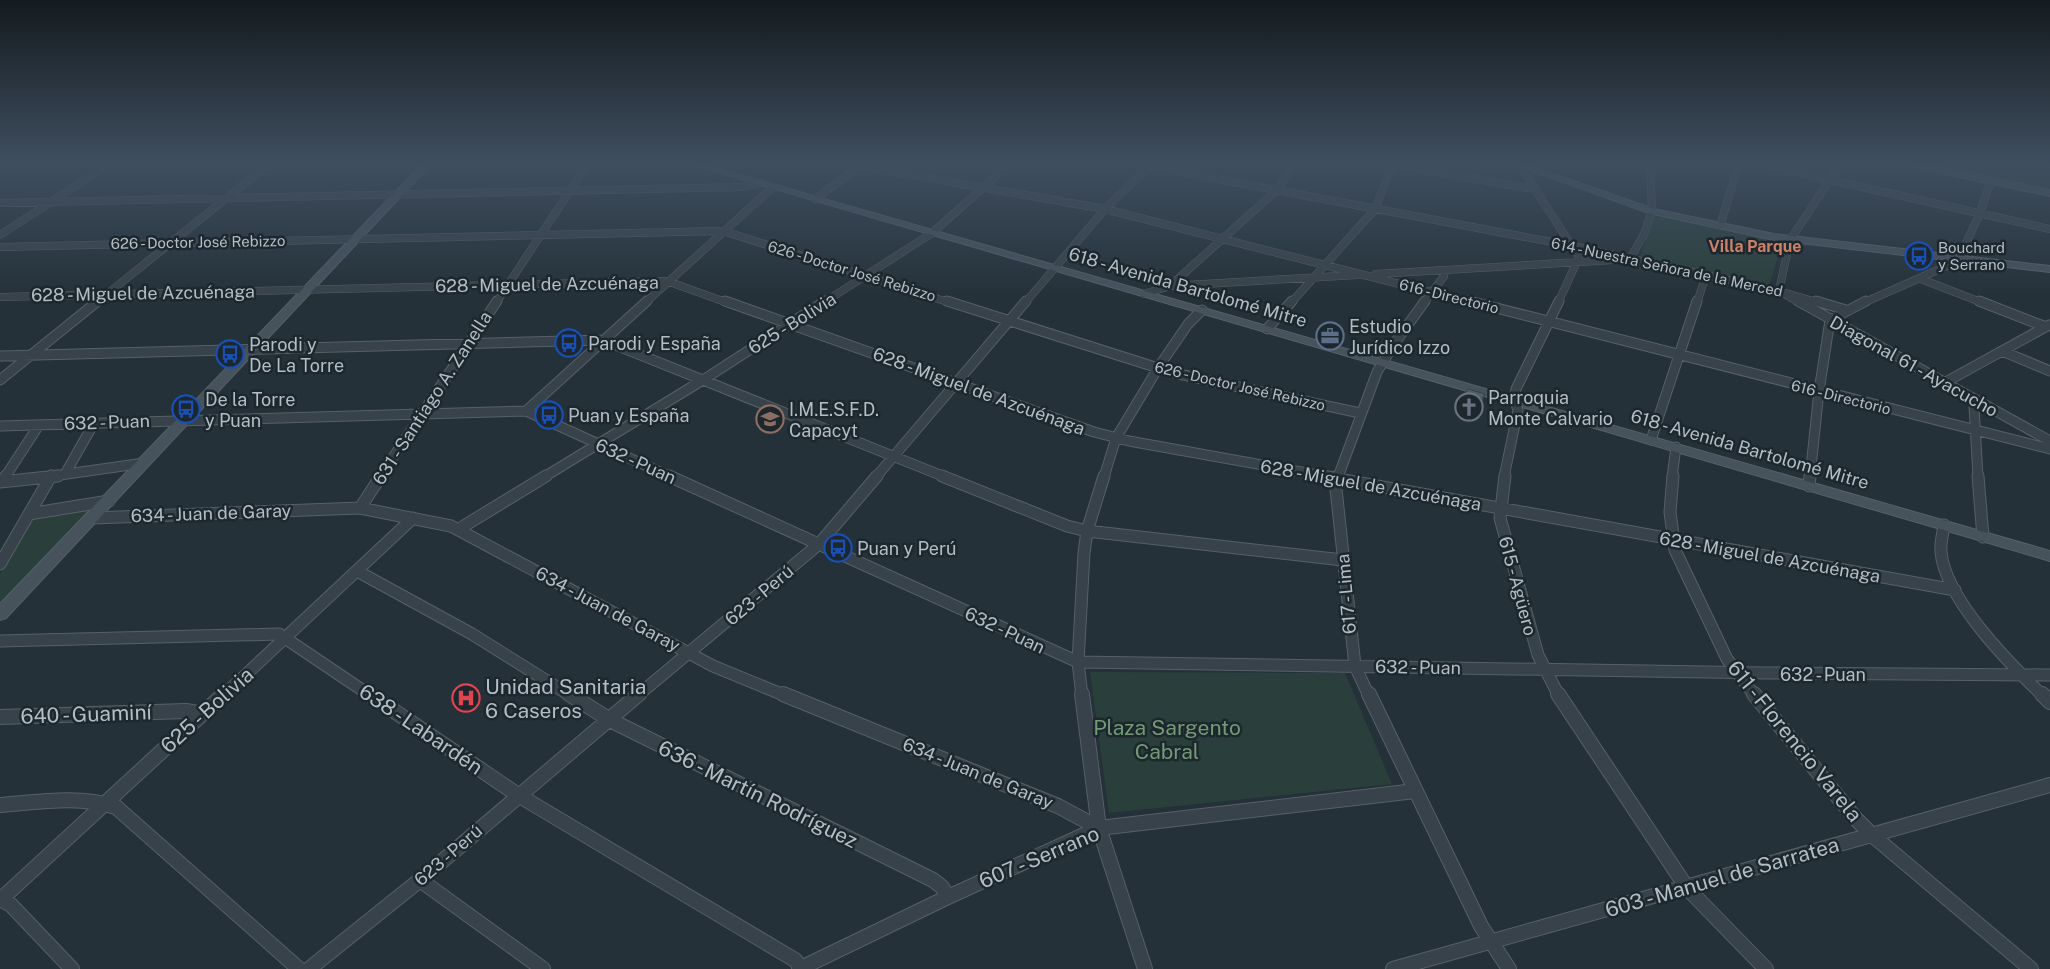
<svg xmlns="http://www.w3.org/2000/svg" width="2050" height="969" font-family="'Public Sans',sans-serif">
<rect width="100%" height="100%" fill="#243139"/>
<path fill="#2a3f3c" d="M1918,163H2050V191Z
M1659,215L1782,243L1769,286L1640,257L1654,216Z
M91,509L0,603V574L32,517Z
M1090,672L1345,673L1392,784L1109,813Z"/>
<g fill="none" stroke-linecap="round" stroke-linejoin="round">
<g stroke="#566067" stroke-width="8">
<path id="street-far3" d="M843,163L1105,209L1474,303
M1133,163L1573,246L1779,291L1820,303
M1382,163L1535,189
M1518,163L1579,257L1558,303
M1754,163L2050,229
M710,169L720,163
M815,199L864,163
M0,203L743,187L760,183
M1720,226L1739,163
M0,235L111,163
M0,247L723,231L951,303
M1376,274L1630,259L1644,234L1652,211L1650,163
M1921,279L1983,303
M1170,286L1357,275
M1144,294L1170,286L1279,188L1293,163
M0,297L667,281L728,303
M96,303L270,163
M496,303L588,163
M645,303L773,187
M823,303L932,233L1011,163
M1025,303L1105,209L1152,163
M1291,303L1375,209L1393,163
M1424,303L1444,276L1445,270
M1697,303L1706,275
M1800,303L1779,291L1790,240L1841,163
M1863,303L1958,261L1980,213L1991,180"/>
</g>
<g stroke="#566067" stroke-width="11">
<path id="street-far2" d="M725,301L1094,432L1129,441L1329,477
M947,301L1174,373L1360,413
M1469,301L2050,449
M1798,301L2050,441
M1816,301L1846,310
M1979,301L2046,327
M1267,329L1292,301
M2002,351L2050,371
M0,356L603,340L945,477
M0,380L98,301
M1944,383L2049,325
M1977,401L1974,406L1978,477
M526,411L647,301
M0,426L526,411L671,477
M1651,440L1697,301
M65,474L94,423
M5,477L39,425
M46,477L144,463
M51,477L52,475
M380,477L497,301
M544,477L703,380L825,301
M876,477L1026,301
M1104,477L1116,438L1158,368L1188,324L1202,310
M1338,477L1377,372L1394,344L1425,301
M1504,477L1518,410L1514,398L1516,389L1559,301
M1672,477L1676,447
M1810,477L1819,391L1830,320L1866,301"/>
</g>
<g stroke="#566067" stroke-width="13">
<path id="street-far1" d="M669,476L1078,662L1767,673L2050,675
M942,476L1067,526L1087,531L1343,560
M1322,476L1955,590
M1338,476L1336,489L1355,666L1369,696
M1505,476L1500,518L1538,655L1559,696
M1673,476L1670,512L1675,550L1727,659L1755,696
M1978,476L1983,537
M3,481L6,476
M0,482L58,476
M1809,486L1810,476
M360,508L381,476
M29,514L109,501
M92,518L360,508L451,526L713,666L786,696
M1944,525C1943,534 1940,543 1941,552C1945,599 2010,664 2043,696
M459,529L546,476
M0,564L51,476
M357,571L472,634L571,696
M0,641L279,634L371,696
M223,696L413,518
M637,696L819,544L877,476
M1082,696L1078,662L1084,553L1087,531L1104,476"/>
</g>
<g stroke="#566067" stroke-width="16">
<path id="street" d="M369,694L518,795L795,960L802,969
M569,694L610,720L933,880L942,887L948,897
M783,694L1058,806L1099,828
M1082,694L1099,828L1145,969
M1369,694L1481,926L1509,969
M1558,694L1687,888L1766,969
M1754,694L1856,819L1872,835L2031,969
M2042,694L2050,702
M0,717L186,711L203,714
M0,805C39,802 78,795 116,807L299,969
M420,880L543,969
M0,899L11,905L72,969
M0,900L224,694
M309,969L420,880L639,694
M799,969L948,897L1099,828L1415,791
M1393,969L2050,785"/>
</g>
<g stroke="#566067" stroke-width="2">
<path id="secondary" d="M423,163H432L6,618L0,620V604Z
M686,163H699L2050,551V561Z
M1510,163H1522L1654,209L1774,234L2050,266V272L1774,240L1649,213Z
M1904,163H1919L2050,190V196L1908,166Z"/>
</g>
<use href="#street-far3" stroke="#38424a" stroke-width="7"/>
<use href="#street-far2" stroke="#38424a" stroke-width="9"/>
<use href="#street-far1" stroke="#38424a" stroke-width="11"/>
<use href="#street" stroke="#38424a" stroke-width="14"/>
<use href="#secondary" fill="#46525c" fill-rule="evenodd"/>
</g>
<path fill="#445159" d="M1485,394L1483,400L1471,419L1455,414L1457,408Z"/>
<path fill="#374248" d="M1485,394L1483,400L1471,419L1473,413Z"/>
<path fill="#4f5e67" stroke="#374248" d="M1468,389L1485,394L1473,413L1457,408Z"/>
<linearGradient id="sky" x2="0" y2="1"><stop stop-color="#141b1f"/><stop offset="0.55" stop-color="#3f4e5f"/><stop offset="1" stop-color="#3f4e5f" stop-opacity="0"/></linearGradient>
<rect width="2050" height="298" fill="url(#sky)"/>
<defs>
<g id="bus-ring" transform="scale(1.4375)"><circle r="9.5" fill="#1d272e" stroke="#1a4fb4" stroke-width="1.5"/><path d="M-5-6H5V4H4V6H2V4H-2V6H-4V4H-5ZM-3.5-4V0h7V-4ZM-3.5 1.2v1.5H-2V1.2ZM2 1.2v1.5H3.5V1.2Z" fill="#1a4fb4"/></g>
<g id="office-ring" transform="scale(1.4375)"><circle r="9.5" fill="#1d272e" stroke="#5c6f8a" stroke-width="1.5"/><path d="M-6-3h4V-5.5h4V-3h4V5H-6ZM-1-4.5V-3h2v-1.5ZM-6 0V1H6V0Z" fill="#5c6f8a"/></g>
<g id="church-ring" transform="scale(1.4375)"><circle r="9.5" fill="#1d272e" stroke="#6b7280" stroke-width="1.5"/><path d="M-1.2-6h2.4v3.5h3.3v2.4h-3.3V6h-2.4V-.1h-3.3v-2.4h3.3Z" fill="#6b7280"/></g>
<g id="school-ring" transform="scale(1.4375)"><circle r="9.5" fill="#1d272e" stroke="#8d6e63" stroke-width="1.5"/><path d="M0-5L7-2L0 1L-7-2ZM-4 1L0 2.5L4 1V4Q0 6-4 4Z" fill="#8d6e63"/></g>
<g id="hospital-ring" transform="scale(1.4375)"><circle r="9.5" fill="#1d272e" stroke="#e0444e" stroke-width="1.5"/><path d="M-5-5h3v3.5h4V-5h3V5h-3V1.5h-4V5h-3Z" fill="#e0444e"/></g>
</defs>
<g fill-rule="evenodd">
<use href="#bus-ring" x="1919" y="256"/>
<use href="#office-ring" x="1330" y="336"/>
<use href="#bus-ring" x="569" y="343"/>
<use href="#bus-ring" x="230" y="354"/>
<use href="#church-ring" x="1469" y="407"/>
<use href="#bus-ring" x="186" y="409"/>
<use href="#bus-ring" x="549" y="415"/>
<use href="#school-ring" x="770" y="419"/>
<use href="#bus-ring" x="838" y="548"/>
<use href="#hospital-ring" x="466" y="698"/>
</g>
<g text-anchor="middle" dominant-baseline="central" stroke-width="5" stroke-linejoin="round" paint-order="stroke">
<g font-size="15" fill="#b3bdc5" stroke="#1d272e">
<text transform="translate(198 242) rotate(-1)">626 - Doctor José Rebizzo</text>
<text transform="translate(1667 267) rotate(12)">614 - Nuestra Señora de la Merced</text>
<text transform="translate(852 271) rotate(17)">626 - Doctor José Rebizzo</text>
<text transform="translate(1449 296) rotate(14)">616 - Directorio</text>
<text transform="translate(1240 386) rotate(13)">626 - Doctor José Rebizzo</text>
<text transform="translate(1841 397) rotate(14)">616 - Directorio</text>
</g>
<g font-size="15" fill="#b3bdc5" stroke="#1d272e" text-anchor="start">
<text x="1938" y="247">Bouchard<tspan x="1938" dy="17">y Serrano</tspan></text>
</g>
<g font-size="16" font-weight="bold" fill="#cc8268" stroke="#1d272e">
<text x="1755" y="246">Villa Parque</text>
</g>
<g font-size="18" fill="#b3bdc5" stroke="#1d272e">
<text transform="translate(547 284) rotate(-1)">628 - Miguel de Azcuénaga</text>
<text transform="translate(1188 287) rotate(16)">618 - Avenida Bartolomé Mitre</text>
<text transform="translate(143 293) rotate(-1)">628 - Miguel de Azcuénaga</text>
<text transform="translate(792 323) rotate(-32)">625 - Bolivia</text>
<text transform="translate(1914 366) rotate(29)">Diagonal 61 - Ayacucho</text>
<text transform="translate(979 391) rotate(20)">628 - Miguel de Azcuénaga</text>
<text transform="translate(432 398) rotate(-57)">631 - Santiago A. Zanella</text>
<text transform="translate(107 422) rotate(-2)">632 - Puan</text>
<text transform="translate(1750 449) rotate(16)">618 - Avenida Bartolomé Mitre</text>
<text transform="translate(636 461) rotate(24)">632 - Puan</text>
<text transform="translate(1371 485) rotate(10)">628 - Miguel de Azcuénaga</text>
<text transform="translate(211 513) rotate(-2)">634 - Juan de Garay</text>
<text transform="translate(1770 557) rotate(10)">628 - Miguel de Azcuénaga</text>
<text transform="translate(1518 586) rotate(75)">615 - Agüero</text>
<text transform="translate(1346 594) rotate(-95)">617 - Lima</text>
<text transform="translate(759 595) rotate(-40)">623 - Perú</text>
<text transform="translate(608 609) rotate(28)">634 - Juan de Garay</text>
<text transform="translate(1005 630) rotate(25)">632 - Puan</text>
<text transform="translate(1418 667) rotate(1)">632 - Puan</text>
<text x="1823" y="674">632 - Puan</text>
<text transform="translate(978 773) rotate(22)">634 - Juan de Garay</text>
<text transform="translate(448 855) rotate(-41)">623 - Perú</text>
</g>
<g font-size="18" fill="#b3bdc5" stroke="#1d272e" text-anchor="start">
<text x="1349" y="326">Estudio<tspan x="1349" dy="21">Jurídico Izzo</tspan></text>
<text x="588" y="343">Parodi y España</text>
<text x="249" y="344">Parodi y<tspan x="249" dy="21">De La Torre</tspan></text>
<text x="1488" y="397">Parroquia<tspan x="1488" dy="21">Monte Calvario</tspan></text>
<text x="205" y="399">De la Torre<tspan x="205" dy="21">y Puan</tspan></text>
<text x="789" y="409">I.M.E.S.F.D.<tspan x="789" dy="21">Capacyt</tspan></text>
<text x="568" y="415">Puan y España</text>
<text x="857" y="548">Puan y Perú</text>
</g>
<g font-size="21" fill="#b3bdc5" stroke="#1d272e" text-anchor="start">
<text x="485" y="686">Unidad Sanitaria<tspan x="485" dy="24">6 Caseros</tspan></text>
</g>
<g font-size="21" fill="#b3bdc5" stroke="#1d272e">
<text transform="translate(207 710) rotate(-42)">625 - Bolivia</text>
<text transform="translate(86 714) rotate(-2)">640 - Guaminí</text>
<text transform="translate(421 729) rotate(34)">638 - Labardén</text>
<text transform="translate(1795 741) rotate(51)">611 - Florencio Varela</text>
<text transform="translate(758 794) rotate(26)">636 - Martín Rodríguez</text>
<text transform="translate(1039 857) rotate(-23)">607 - Serrano</text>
<text transform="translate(1722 877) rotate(-16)">603 - Manuel de Sarratea</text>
</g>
<g font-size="21" fill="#739a75" stroke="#1d272e">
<text x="1167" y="727">Plaza Sargento<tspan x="1167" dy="24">Cabral</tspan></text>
</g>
</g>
</svg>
